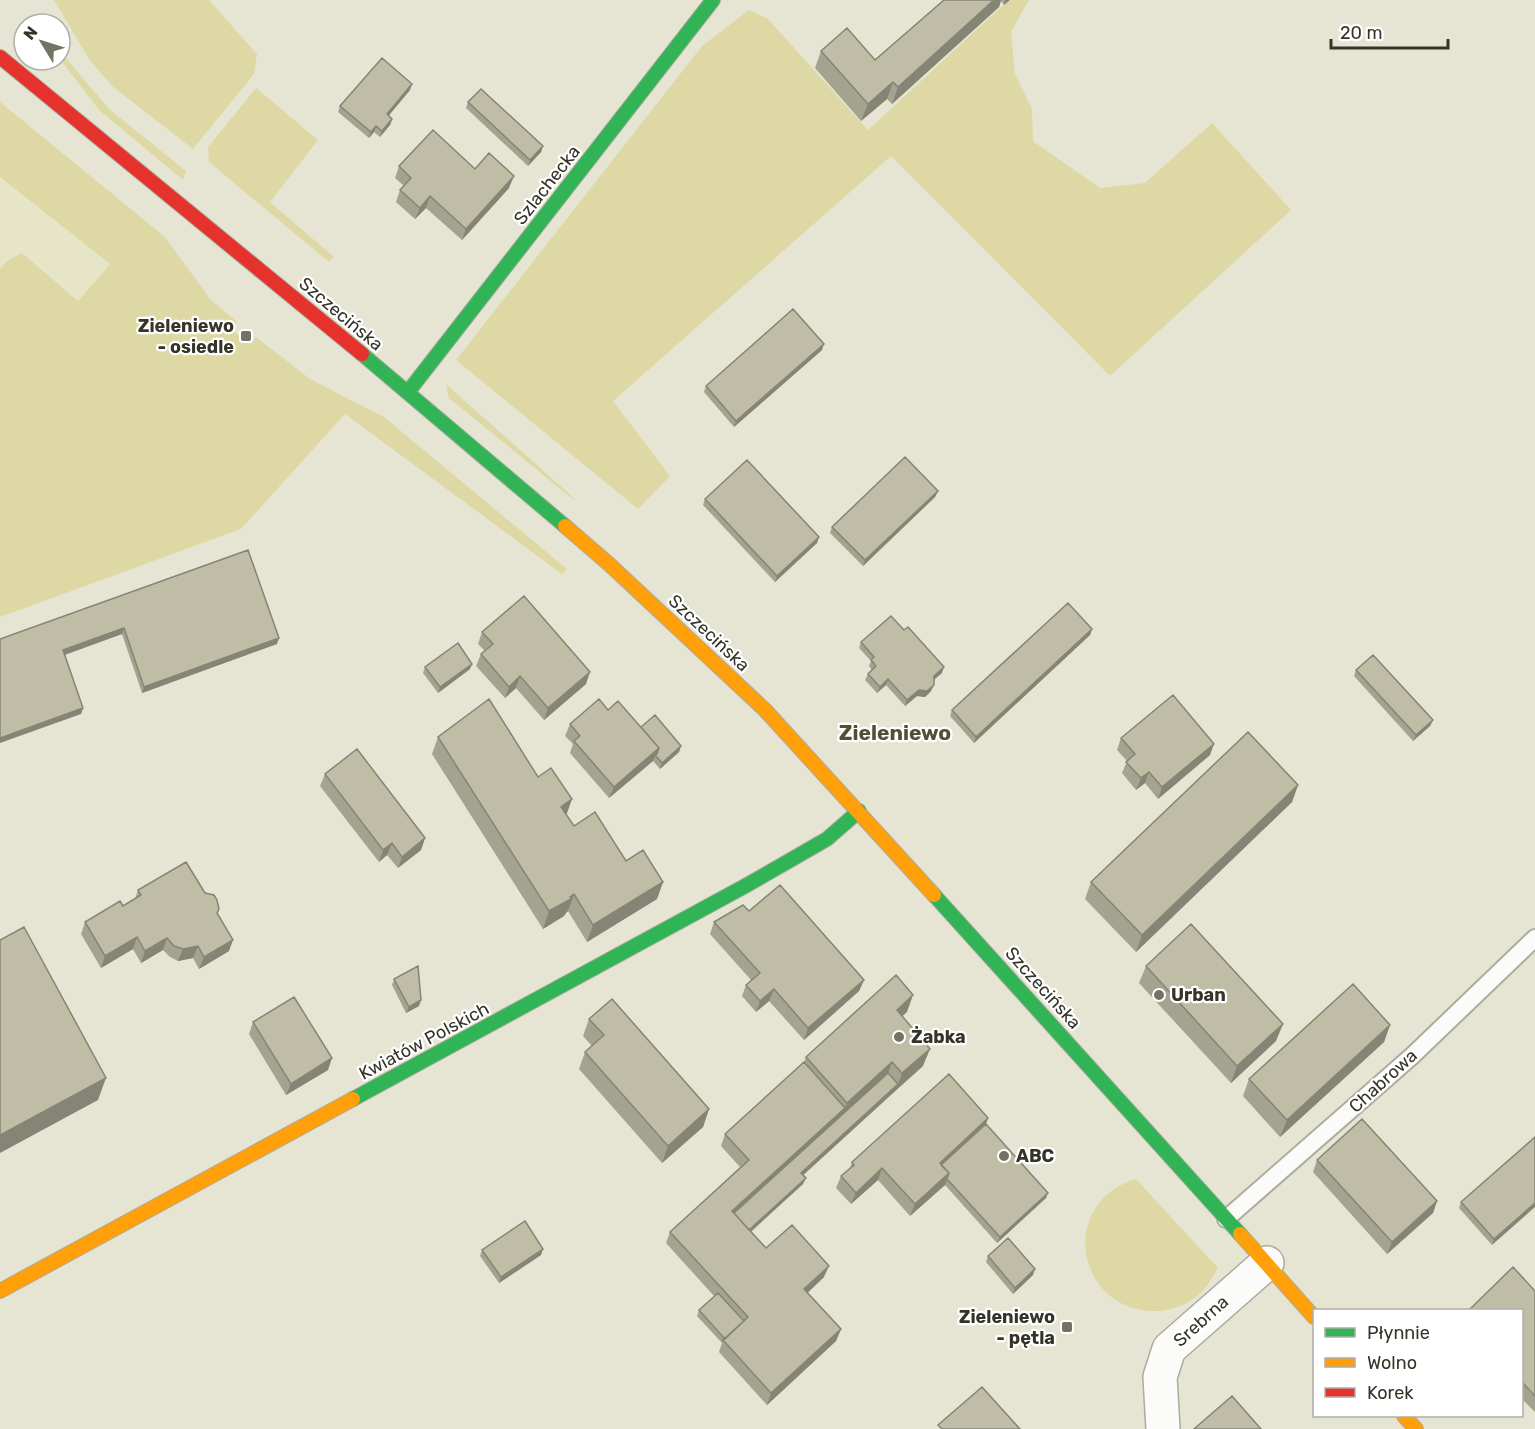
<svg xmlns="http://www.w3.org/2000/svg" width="1535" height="1429" font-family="Rubik,sans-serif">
<rect width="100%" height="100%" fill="#e6e5d4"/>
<path fill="#e7e5c7" d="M0,169L112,266L15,390L0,378Z"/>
<path fill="#ded9a4" d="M54,0H209L257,54L254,74L193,149L112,86L89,59Z
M1012,0H1030L1027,3L1011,32L1015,74L1032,109L1033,141L1100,188L1145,183L1212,123L1291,210L1110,376L891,156L613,401L670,476L638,509L456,360L702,46L749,10L768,19L868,130L1001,7Z
M60,51L109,109L186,171L183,180L99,110L60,59Z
M256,88L318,140L270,202L334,257L329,262L209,162L208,147Z
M0,102L165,237L210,299L237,322L231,329L250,345L256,337L310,379L384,417L567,569L562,574L345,414L241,529L0,617V269L7,261L22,253L78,301L110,264L0,177Z
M446,385V384L575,499L574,500L449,398Z
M1136,1179L1218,1268C1212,1278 1206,1290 1196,1297C1168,1319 1124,1315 1101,1287C1069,1247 1088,1192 1136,1179Z"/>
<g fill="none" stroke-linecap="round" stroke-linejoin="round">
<g stroke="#acab9e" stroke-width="20">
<path id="lane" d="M1226,1219L1412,1056L1535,938"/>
</g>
<g stroke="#acab9e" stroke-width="36">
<path id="street" d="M1163,1429L1160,1377L1169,1349L1267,1263"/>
</g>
<g stroke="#acab9e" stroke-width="16">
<path id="fast" d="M362,354L565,526
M408,392L713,0
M934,895L1240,1234
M353,1099L747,885L827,839L859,811"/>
</g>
<g stroke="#acab9e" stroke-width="16">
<path id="slow" d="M565,526L610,565L765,710L934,895
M1240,1234L1314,1317
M0,1291L353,1099
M1404,1416L1416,1429"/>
</g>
<g stroke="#acab9e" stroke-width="16">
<path id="jam" d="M0,57L362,354"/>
</g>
<use href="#lane" stroke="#fbfbf9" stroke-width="16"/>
<use href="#street" stroke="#fbfbf9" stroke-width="33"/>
<use href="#fast" stroke="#30b455" stroke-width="14"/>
<use href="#slow" stroke="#ff9f0a" stroke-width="14"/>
<use href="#jam" stroke="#e5322d" stroke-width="14"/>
</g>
<path fill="#a4a38f" d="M944,0H1010L1004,5L1001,1L999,7L892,104L887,99L861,121L815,68L821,51L875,60Z
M410,90L389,115L392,119L390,125L380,137L374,132L369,138L338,112L340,106Z
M468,102L543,146L541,152L528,166L466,108Z
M399,166L475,169L509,188L462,240L426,208L415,219L396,202L400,190L404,186L395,178Z
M822,350L734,427L704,392L706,386Z
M938,491L935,497L863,566L830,533L832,527Z
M705,499L819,537L817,543L775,582L703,505Z
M248,550L277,644L142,693L122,634L65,655L83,708L81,714L0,639Z
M1092,629L1090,635L974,743L950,716L952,710Z
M482,632L586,684L544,720L516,688L505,698L476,666L481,654L485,651L478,644Z
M861,642L942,673L934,680L931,691L925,697L917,696L905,706L886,685L877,693L865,680L868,674L872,670L869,666L871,661L859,648Z
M425,667L470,669L438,693L423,673Z
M1356,670L1433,720L1430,726L1413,741L1354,676Z
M608,710L641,727L681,746L679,752L660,769L653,761L609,798L570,753L573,744L565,736L570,724Z
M438,737L538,777L574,826L626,861L663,882L657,899L587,942L568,911L566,913L564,916L543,929L432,754Z
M1121,738L1210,755L1158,799L1145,783L1136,790L1122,773L1127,761L1117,750Z
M325,774L425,838L421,850L398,868L387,855L379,862L320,786Z
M1298,785L1292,802L1136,952L1085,899L1091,882Z
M138,890L217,913L229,951L199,969L193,958L178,961L170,957L163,950L141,963L133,949L101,968L81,934L85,922L123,906L135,899Z
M749,911L864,980L859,991L804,1040L769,1001L756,1012L742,996L746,985L751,980L710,934L714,922Z
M1146,966L1276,1041L1231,1083L1139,983Z
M394,979L419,1006L406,1013L392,985Z
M907,1012L902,1016L923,1066L803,1175V1184L751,1232L766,1248L824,1277L807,1293L841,1329L836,1341L767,1405L719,1352L722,1343L697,1316L699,1310L714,1296L666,1243L670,1232L740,1167L721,1146L725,1134L804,1062L806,1057Z
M589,1019L709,1109L703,1127L662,1163L579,1069L585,1052L592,1046L583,1036Z
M253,1022L328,1070L286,1095L249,1034Z
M1390,1025L1384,1042L1280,1137L1243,1096L1249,1079Z
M988,1118L986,1124L1046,1198L997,1243L945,1185L910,1216L878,1180L851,1204L836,1188L841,1176L850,1168L852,1162Z
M1535,1137L1492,1245L1459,1208L1461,1202Z
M1317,1160L1437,1201L1433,1213L1387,1254L1313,1172Z
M482,1250L541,1255L499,1283L480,1256Z
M988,1256L1033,1275L1013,1294L986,1262Z
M1535,1291V1412L1521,1398V1311Z"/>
<path fill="#868474" d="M994,0H1001L999,7L892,104L898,87Z
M1005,0H1010L1004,5Z
M893,82L887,99L861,121L868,104Z
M412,84L410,90L385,120L387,114Z
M392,119L390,125L380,137L382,131Z
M376,126L374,132L369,138L371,132Z
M543,146L541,152L528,166L530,160Z
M514,176L509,188L462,240L466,229Z
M430,196L426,208L415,219L420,208Z
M824,344L822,350L734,427L736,421Z
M938,491L935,497L863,566L865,560Z
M819,537L817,543L775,582L777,576Z
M124,628L122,634L61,656L63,650Z
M1092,629L1090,635L974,743L976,737Z
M279,638L277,644L142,693L144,687Z
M472,664L470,669L438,693L440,687Z
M944,667L942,673L931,682L934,676Z
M590,672L586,684L544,720L548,708Z
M520,676L516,688L505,698L509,687Z
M888,679L886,685L877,693L880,687Z
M934,685L931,691L925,697L917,696L905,706L907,700L919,690Z
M83,708L81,714L0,743V738Z
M1433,720L1430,726L1413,741L1416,735Z
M1214,744L1210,755L1158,799L1162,787Z
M681,746L679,752L660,769L662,763Z
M659,748L653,761L609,798L614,787Z
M1149,772L1145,783L1136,790L1141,778Z
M1298,785L1292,802L1136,952L1142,935Z
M572,799L566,816L561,807Z
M425,838L421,850L398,868L402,857Z
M392,843L387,855L379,862L383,850Z
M663,882L657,899L587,942L593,925Z
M574,894L568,911L566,913L564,916L543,929L549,911Z
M137,937L133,949L101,968L105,956Z
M167,938L163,950L141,963L145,951Z
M233,940L229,951L199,969L204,957Z
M198,946L193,958L178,961L183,949Z
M864,980L859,991L804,1040L808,1028Z
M774,989L769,1001L756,1012L760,1001Z
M913,995L907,1012L890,1027L897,1010Z
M421,1000L419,1006L406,1013L409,1007Z
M1283,1024L1276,1041L1231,1083L1237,1066Z
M1390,1025L1384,1042L1280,1137L1287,1120Z
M930,1049L923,1066L896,1090L902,1073Z
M332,1058L328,1070L286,1095L291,1084Z
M892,1062L886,1079L732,1219V1211L845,1108L847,1103Z
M106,1078L98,1100L0,1153V1135Z
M898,1084L896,1090L799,1179L801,1173Z
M709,1109L703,1127L662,1163L668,1146Z
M988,1118L984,1130L939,1171L940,1163Z
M882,1168L878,1180L851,1204L856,1193Z
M949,1173L945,1185L910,1216L915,1204Z
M806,1178L803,1184L742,1239L745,1233Z
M1048,1193L1046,1198L997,1243L1000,1237Z
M1437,1201L1433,1213L1387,1254L1392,1242Z
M1535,1203V1207L1492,1245L1494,1239Z
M543,1249L541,1255L499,1283L501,1277Z
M829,1266L824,1277L799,1301L804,1289Z
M1035,1269L1033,1275L1013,1294L1015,1288Z
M841,1329L836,1341L767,1405L771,1393Z"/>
<path fill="#bfbda6" stroke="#868474" stroke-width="1.5" d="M944,0H994L898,87L893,82L868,104L821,51L847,28L875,60Z
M382,58L412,84L387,114L392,119L382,131L376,126L371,132L340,106Z
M481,89L543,146L530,160L468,102Z
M433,130L475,169L489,153L514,176L466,229L430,196L420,208L400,190L411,178L399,166Z
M793,309L824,344L736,421L706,386Z
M905,457L938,491L865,560L832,527Z
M747,460L819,537L777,576L705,499Z
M248,550L279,638L144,687L124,628L63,650L83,708L0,738V639Z
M524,596L590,672L548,708L520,676L509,687L481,654L493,644L482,632Z
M1068,603L1092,629L976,737L952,710Z
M891,616L904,630L908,627L944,667L934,676V685L927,691L919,690L907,700L888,679L880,687L868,674L876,666L871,660L874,657L861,642Z
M458,643L472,664L440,687L425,667Z
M1373,655L1433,720L1416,735L1356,670Z
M1173,695L1214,744L1162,787L1149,772L1141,778L1126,762L1135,754L1121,738Z
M489,699L538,777L551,768L572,799L561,807L574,826L595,812L626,861L643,850L663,882L593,925L574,894L570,897L571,899L549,911L438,737Z
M599,699L608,710L618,701L659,748L614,787L574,741L580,736L570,724Z
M655,715L681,746L662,763L655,755L657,754L659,748L641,727Z
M1248,732L1298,785L1142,935L1091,882Z
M357,749L425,838L402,857L392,843L383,850L325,774Z
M186,862L205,893L214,895L217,900L219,909L217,913L233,940L204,957L198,946L183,949L174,946L167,938L145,951L137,937L105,956L85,922L120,901L123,906L141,895L138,890Z
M780,885L864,980L808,1028L774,989L760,1001L746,985L760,973L714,922L743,905L749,911Z
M1191,924L1283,1024L1237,1066L1146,966Z
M24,927L106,1078L0,1135V940Z
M418,966L421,1000L409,1007L394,979Z
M896,975L913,995L897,1010L930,1049L902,1073L892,1062L847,1103L806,1057Z
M1353,984L1390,1025L1287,1120L1249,1079Z
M294,997L332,1058L291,1084L253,1022Z
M612,999L709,1109L668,1146L585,1052L604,1035L589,1019Z
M804,1062L845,1108L732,1211L766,1248L792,1225L829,1266L804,1289L841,1329L771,1393L723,1340L748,1317L670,1232L749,1160L725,1134Z
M888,1073L898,1084L801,1173L806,1178L749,1230L734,1213Z
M949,1074L988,1118L940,1163L949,1173L915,1204L882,1168L856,1193L841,1176L854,1165L852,1162Z
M1362,1119L1437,1201L1392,1242L1317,1160Z
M986,1124L1048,1193L1000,1237L947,1179L949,1173L941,1165Z
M1535,1137V1203L1494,1239L1461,1202Z
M525,1221L543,1249L501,1277L482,1250Z
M1008,1238L1035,1269L1015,1288L988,1256Z
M1513,1267L1535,1291V1396L1521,1381V1311H1468Z
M718,1293L744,1321L725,1339L699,1310Z
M982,1387L1020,1429H942L938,1425Z
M1232,1396L1261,1429H1194Z"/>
<g fill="#737264" stroke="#fff" stroke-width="2">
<rect x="240" y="330" width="12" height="12" rx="3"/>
<circle cx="1159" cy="995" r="6"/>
<circle cx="899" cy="1037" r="6"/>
<circle cx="1004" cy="1156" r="6"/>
<rect x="1061" y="1321" width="12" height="12" rx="3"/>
</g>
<g text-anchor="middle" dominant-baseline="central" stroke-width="4.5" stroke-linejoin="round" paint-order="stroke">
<g font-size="18" fill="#353428" stroke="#fff">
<text transform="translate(547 185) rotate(-52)">Szlachecka</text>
<text transform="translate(341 314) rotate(40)">Szczecińska</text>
<text transform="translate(709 633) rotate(43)">Szczecińska</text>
<text transform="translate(1043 988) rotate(48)">Szczecińska</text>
<text transform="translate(424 1041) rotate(-28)">Kwiatów Polskich</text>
<text transform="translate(1383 1081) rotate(-42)">Chabrowa</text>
<text transform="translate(1201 1321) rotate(-42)">Srebrna</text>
</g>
<g font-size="18" font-weight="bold" fill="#353428" stroke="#fff" text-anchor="start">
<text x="234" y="326" text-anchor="end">Zieleniewo<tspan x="234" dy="21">- osiedle</tspan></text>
<text x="1171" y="995">Urban</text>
<text x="911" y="1037">Żabka</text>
<text x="1016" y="1156">ABC</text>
<text x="1055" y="1317" text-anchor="end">Zieleniewo<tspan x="1055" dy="21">- pętla</tspan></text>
</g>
<g font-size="21" font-weight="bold" fill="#525034" stroke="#fff">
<text x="895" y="732">Zieleniewo</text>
</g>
</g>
<rect x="1313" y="1309" width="210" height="108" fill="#ffffff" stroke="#aeaea9" stroke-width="1.5"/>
<rect x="1325" y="1328" width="30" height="9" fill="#30b455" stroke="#aeaea9" stroke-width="1.5"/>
<text x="1367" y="1339" font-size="18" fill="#353428">Płynnie</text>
<rect x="1325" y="1358" width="30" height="9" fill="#ff9f0a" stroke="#aeaea9" stroke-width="1.5"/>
<text x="1367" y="1369" font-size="18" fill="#353428">Wolno</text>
<rect x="1325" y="1388" width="30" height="9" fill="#e5322d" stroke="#aeaea9" stroke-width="1.5"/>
<text x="1367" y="1399" font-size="18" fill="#353428">Korek</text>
<g transform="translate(42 42) rotate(308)"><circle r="28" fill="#ffffff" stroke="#aeaea9" stroke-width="1.5"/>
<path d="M0-4.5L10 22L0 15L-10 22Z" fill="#737264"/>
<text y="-9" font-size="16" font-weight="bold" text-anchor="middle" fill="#353428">N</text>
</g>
<path d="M1331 39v9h117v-9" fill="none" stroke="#353428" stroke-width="3"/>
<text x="1340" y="39" font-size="18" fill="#353428" stroke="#ffffff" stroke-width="4.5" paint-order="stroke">20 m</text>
</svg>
